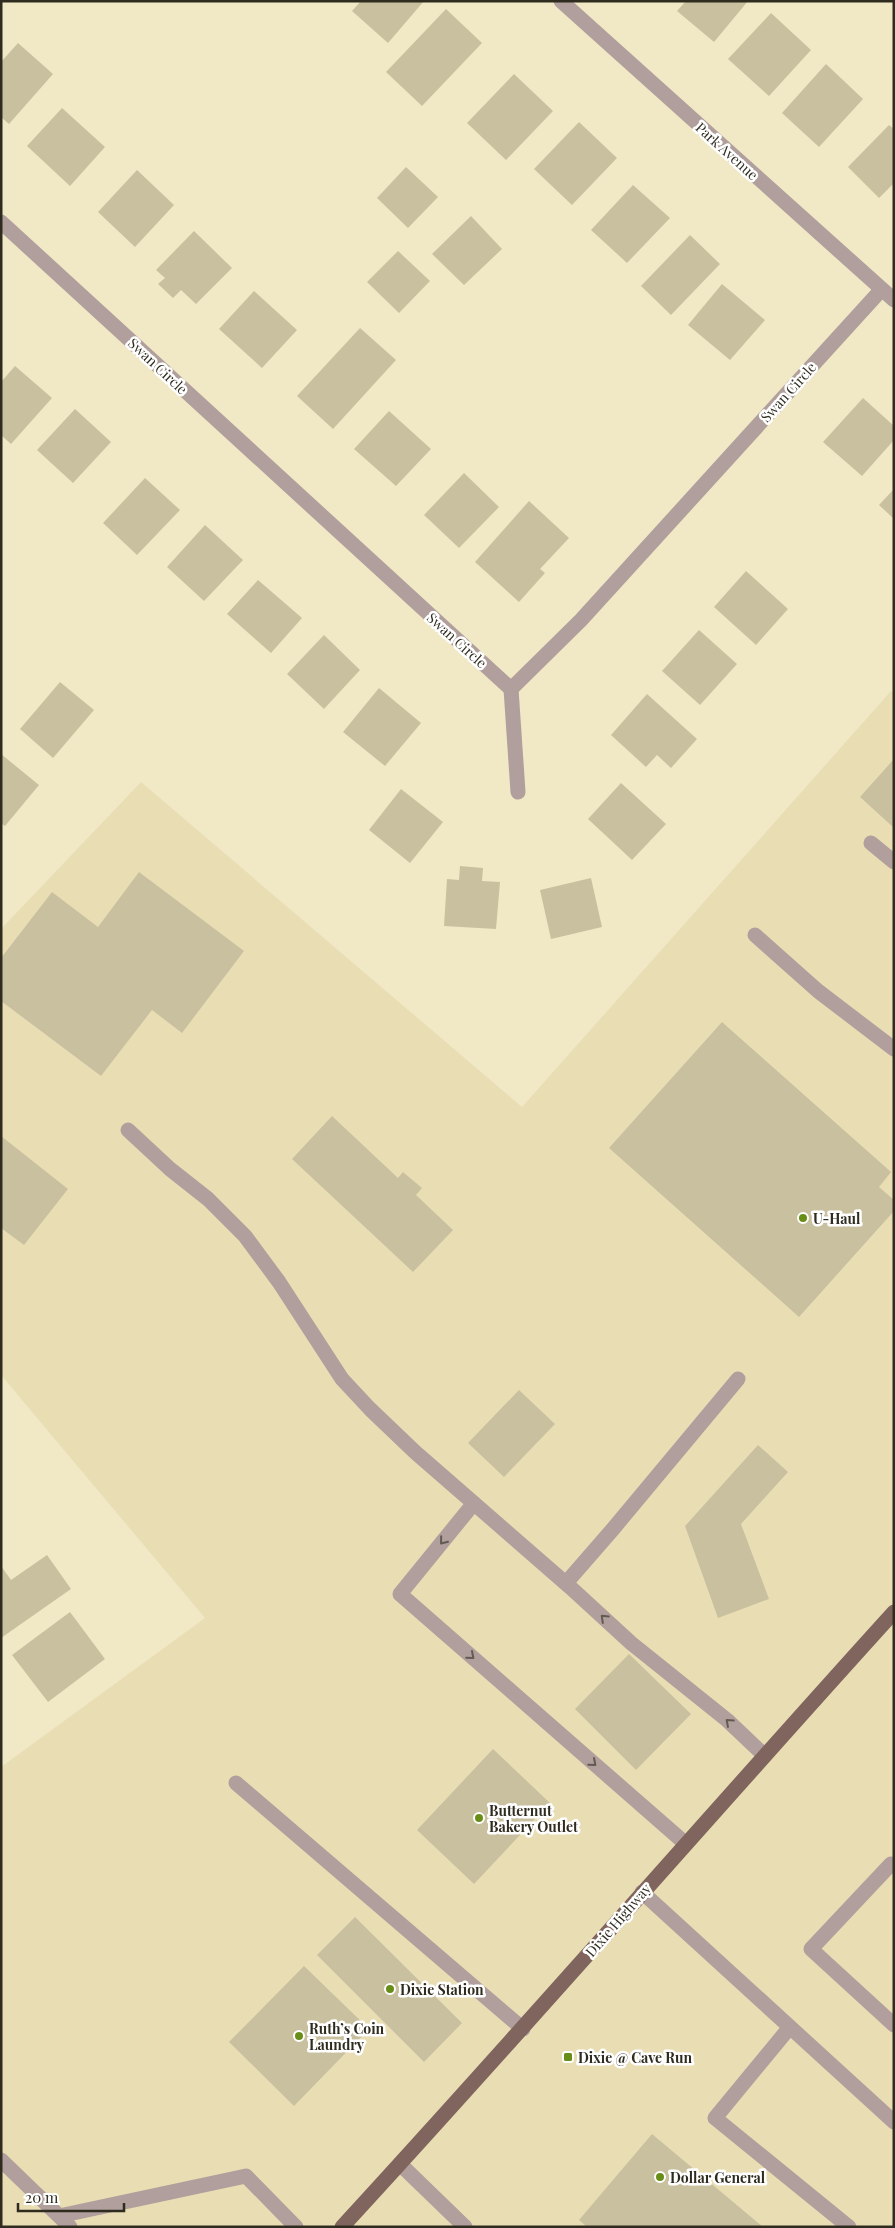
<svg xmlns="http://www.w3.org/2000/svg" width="895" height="2228" font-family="'Playfair Display',serif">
<rect width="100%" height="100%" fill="#f1e8c6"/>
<path fill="#e9ddb4" d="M891,691L894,693V2227H1V1767L205,1618L1,1375V929L141,782L522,1107Z"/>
<path fill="#c9c09f" d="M361,1H424L388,43L352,11Z
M686,1H748L714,42L677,11Z
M446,9L482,43L422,106L386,72Z
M771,13L811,50L769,96L728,59Z
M18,43L53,74L9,124L1,117V62Z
M826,64L863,99L819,147L782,113Z
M514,74L553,111L506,160L467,123Z
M62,108L105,147L70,186L27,146Z
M579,122L617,158L572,205L534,169Z
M889,125L894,129V183L879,198L848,167Z
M406,167L438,197L408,228L377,198Z
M137,170L174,205L135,247L98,212Z
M633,185L670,218L627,263L591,230Z
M471,216L502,249L464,285L432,254Z
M194,231L232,268L196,304L181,290L173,298L158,284L165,278L156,270Z
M690,235L720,264L671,315L641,286Z
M398,251L430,281L399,313L367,282Z
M722,284L765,320L730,360L688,325Z
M254,291L297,330L262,368L219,329Z
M360,328L396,360L333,429L297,396Z
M15,366L52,398L11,444L1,435V382Z
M863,398L894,426V440L862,476L823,442Z
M75,409L111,442L73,483L37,450Z
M389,411L431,449L396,486L354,449Z
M464,473L499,507L459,548L424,515Z
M145,478L180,510L137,555L103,523Z
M894,489V519L879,505Z
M529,501L569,538L540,569L545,573L519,602L475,562Z
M205,525L243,560L204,601L167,567Z
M746,571L788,609L756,645L714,607Z
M258,580L302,618L271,653L227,614Z
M699,630L737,664L700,705L662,671Z
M324,635L360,670L324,709L287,674Z
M60,682L94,710L53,758L20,729Z
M379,688L421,723L385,766L343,732Z
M647,694L697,739L671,768L657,755L646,767L611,735Z
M1,754L39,785L5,826L1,823Z
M894,759V828L860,797Z
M621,783L666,824L632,860L588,819Z
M401,789L443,822L410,863L369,830Z
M460,866L483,868L482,881L500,882L496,929L444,926L447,879L459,880Z
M139,872L244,951L182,1033L152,1010L101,1076L1,1001V958L52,892L98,927Z
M591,878L602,927L551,939L540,890Z
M722,1022L891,1172L879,1187L894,1200V1211L799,1317L609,1148Z
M332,1116L398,1178L403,1172L422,1188L416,1195L453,1230L413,1272L292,1159Z
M1,1136L68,1189L24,1245L1,1228Z
M519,1390L555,1424L504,1477L468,1443Z
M758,1445L788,1472L741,1524L769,1599L718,1618L685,1526Z
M47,1555L71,1589L1,1638V1566L11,1580Z
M70,1612L105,1659L48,1702L12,1655Z
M629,1654L691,1714L636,1770L575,1709Z
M493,1749L550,1803L474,1884L417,1830Z
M355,1917L462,2023L424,2062L317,1955Z
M304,1966L369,2029L294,2106L229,2042Z
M652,2134L763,2227H587L579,2220Z"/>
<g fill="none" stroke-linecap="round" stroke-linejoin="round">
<path stroke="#b09f9c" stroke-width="15" d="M511,689L518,792
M871,843L894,862
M755,935L818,991L894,1049
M128,1130L170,1169L208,1199L245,1236L279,1282L342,1379L370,1409L415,1452L570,1587L631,1643L727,1720L764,1755
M474,1503L400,1594L686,1844
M566,1583L613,1529L738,1379
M236,1783L523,2029
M894,1866L891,1864L811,1949L894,2025
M642,1892L894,2122
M790,2027L715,2118L849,2227
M1,2160L59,2216L246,2176L296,2227
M59,2216L70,2227"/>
<path stroke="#b09f9c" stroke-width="15" d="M561,1L894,300
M1,222L511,689L581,620L882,289
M400,2164L465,2227"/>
<path stroke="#80645e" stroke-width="15" d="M342,2227C529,2024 709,1816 894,1612"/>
</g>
<defs><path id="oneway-chevron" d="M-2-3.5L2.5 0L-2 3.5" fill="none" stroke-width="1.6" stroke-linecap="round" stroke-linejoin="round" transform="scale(1.25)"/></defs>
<g stroke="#635a51">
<use href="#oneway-chevron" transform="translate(443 1541) rotate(129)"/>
<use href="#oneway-chevron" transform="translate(604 1618) rotate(-137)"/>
<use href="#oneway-chevron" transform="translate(471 1656) rotate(41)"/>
<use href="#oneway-chevron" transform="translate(729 1722) rotate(-138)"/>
<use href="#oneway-chevron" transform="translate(593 1763) rotate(41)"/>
</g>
<g fill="#688e18" stroke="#fff" stroke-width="2">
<circle cx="803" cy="1218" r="5"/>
<circle cx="479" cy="1818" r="5"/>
<circle cx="390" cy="1989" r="5"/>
<circle cx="299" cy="2036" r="5"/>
<rect x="563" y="2052" width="10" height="10" rx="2.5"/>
<circle cx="660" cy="2177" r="5"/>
</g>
<g text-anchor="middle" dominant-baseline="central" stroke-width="5" stroke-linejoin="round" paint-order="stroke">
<g font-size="14" fill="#2f2c1f" stroke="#fff">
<text transform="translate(727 151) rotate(42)">Park Avenue</text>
<text transform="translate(158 366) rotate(43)">Swan Circle</text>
<text transform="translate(788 392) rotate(-48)">Swan Circle</text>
<text transform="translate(457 640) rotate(42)">Swan Circle</text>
<text transform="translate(618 1920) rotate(-49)">Dixie Highway</text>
</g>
<g font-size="14" font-weight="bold" fill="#2f2c1f" stroke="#fff" text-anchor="start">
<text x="813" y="1218">U-Haul</text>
<text x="489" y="1810">Butternut<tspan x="489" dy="16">Bakery Outlet</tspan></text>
<text x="400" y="1989">Dixie Station</text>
<text x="309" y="2028">Ruth’s Coin<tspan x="309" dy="16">Laundry</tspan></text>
<text x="578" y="2057">Dixie @ Cave Run</text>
<text x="670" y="2177">Dollar General</text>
</g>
</g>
<rect width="895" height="2228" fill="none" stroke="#2f2c1f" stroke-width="5"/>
<path d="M18 2203v8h106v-8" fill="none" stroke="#2f2c1f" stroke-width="2.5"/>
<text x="25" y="2203" font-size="15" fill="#2f2c1f" stroke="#ffffff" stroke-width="4" paint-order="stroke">20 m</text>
</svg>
